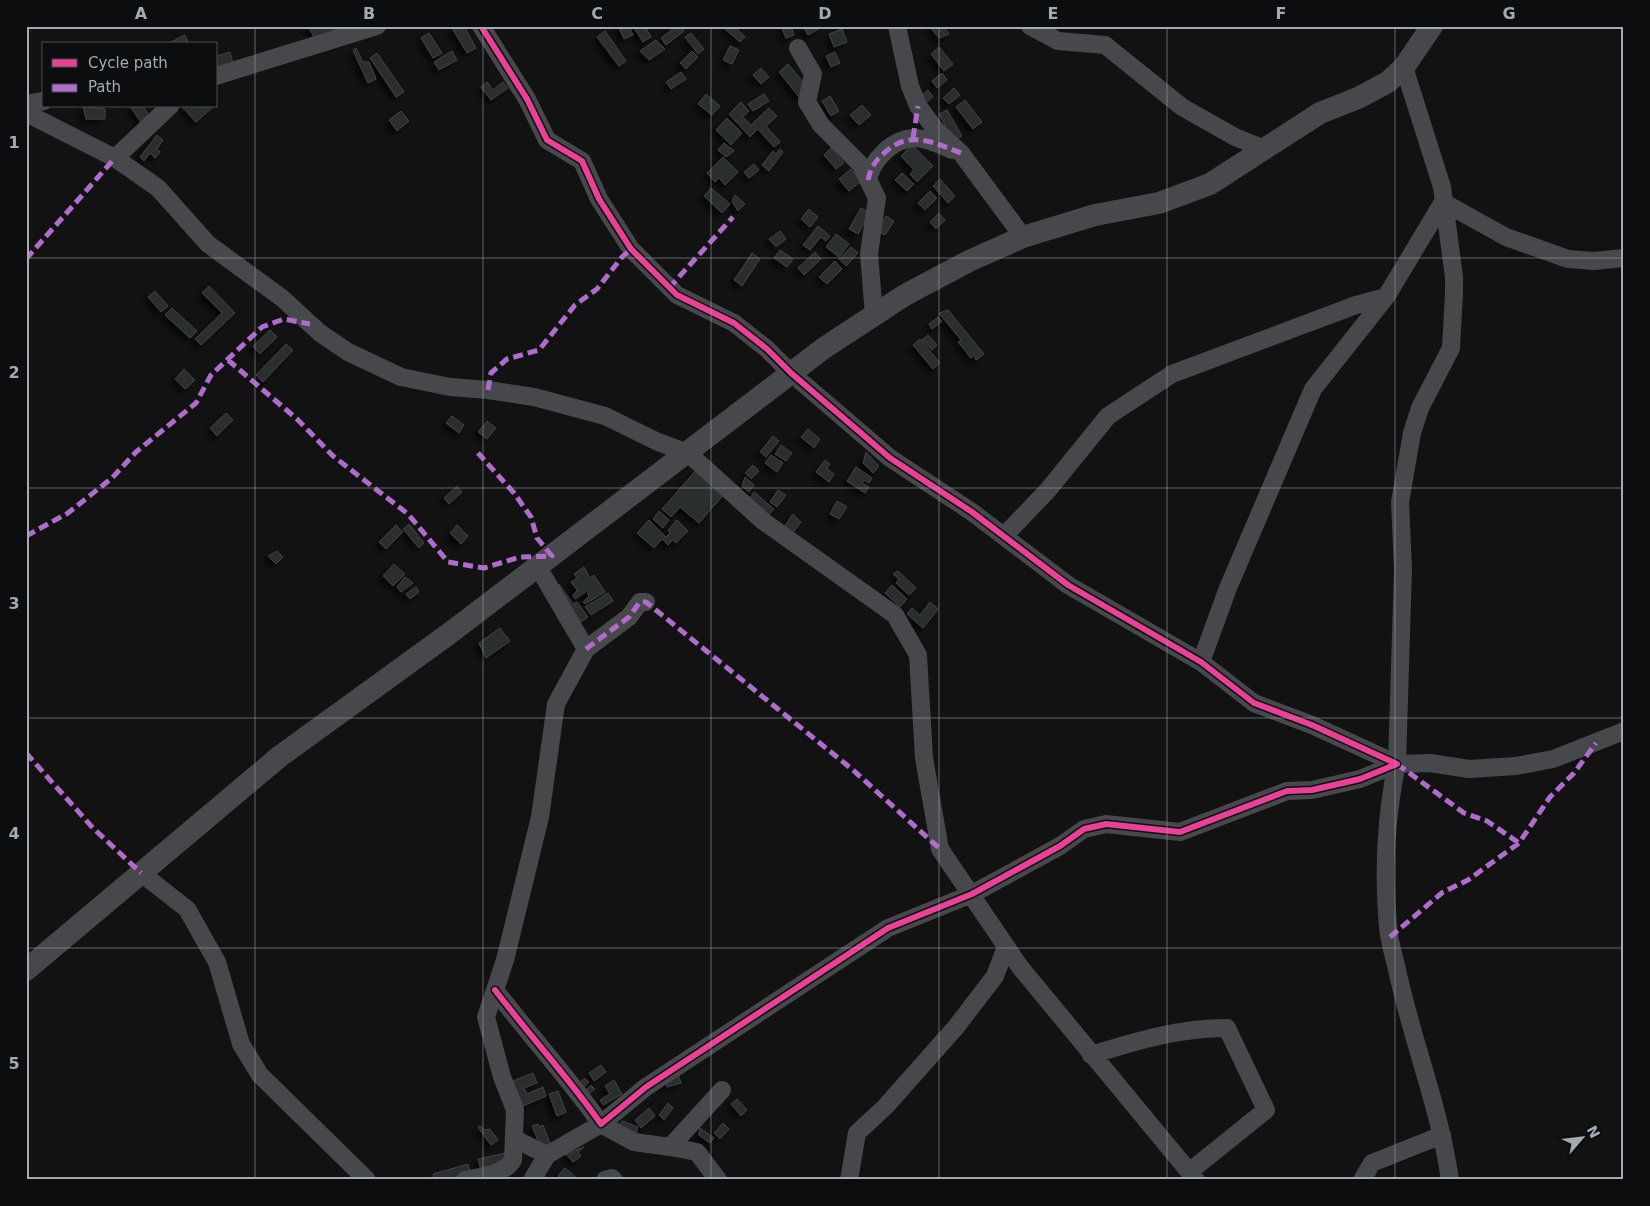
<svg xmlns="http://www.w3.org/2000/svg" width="1650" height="1206" font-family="'DejaVu Sans',sans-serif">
<defs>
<filter id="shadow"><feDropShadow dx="-4.5" dy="4.5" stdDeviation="2.5" flood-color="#0009"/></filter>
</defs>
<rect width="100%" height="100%" fill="#121212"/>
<path fill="#2c2d2e" stroke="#414346" filter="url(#shadow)" d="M308,26H347L316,41Z
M455,26H464L476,48L467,53L452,28Z
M618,26H629L633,35L624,39Z
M633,26H645L651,37L643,42Z
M677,26H681L684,31L666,45L661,38Z
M728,26H738L736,28L745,37L740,42L725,29Z
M781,26H791L794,35L786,38Z
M803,26H819L820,28L808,35Z
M929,26H943L949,34L939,38Z
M842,29L847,42L834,47L829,34Z
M605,31L626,61L619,66L597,37Z
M429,33L442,53L433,58L421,38Z
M691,33L704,49L698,54L685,37Z
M185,35L189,44H167Z
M656,40L665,49L649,60L640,51Z
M730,46L739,50L732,64L723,60Z
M939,47L953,64L944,71L931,54Z
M356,48L363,62H369L376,79L368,83L353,50Z
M452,51L457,60L439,70L434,62Z
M692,51L698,57L686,69L680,63Z
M230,52L233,63L216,68V56Z
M835,52L840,63L831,67L826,56Z
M377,53L404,92L396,97L370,58Z
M788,64L809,89L799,97L779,72Z
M761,68L769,77L761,84L753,75Z
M681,72L686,79L671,89L666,82Z
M942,73L947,80L937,88L932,81Z
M487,82L493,90L503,82L508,88L491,100L481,87Z
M954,88L960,95L949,104L943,98Z
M928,90L933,97L926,103L921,96Z
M706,94L720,106L712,115L698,104Z
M764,94L769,101L753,111L748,104Z
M830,96L839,111L831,116L822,101Z
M965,100L982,122L973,129L956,107Z
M741,102L749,111L743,117L751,125L769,108L777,116L766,126L780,142L774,147L758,129L750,137L729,114Z
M862,105L871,115L859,125L850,115Z
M83,106L105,109V119H86Z
M130,106H142L151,117L142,124Z
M185,106H214L196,122L183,108Z
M947,110L962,136L953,141L939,114Z
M401,111L409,121L397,131L389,120Z
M727,118L742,133L731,145L716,130Z
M157,135L163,140L157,149L160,152L155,158L150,153L144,161L140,157Z
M724,143L734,151L726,157L718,150Z
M912,145L933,166L917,182L910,174L914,170L901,156Z
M831,148L844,163L836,169L824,155Z
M780,149L783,152L769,171L762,165L773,151L776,154Z
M723,157L738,172L725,185L719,178L715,182L707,173Z
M754,164L759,170L749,178L744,172Z
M851,169L861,181L849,191L839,179Z
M902,173L914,184L907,191L895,180Z
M940,179L955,196L948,203L933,186Z
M711,188L730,204L722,213L704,196Z
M930,191L937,198L925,210L918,203Z
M735,195L745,204L738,211L732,201Z
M861,208L870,213L858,234L849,229Z
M809,209L818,217L810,227L801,219Z
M939,213L945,220L936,229L930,222Z
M886,216L894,221L885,235L877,231Z
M818,226L830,236L826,241L821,237L810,250L803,245Z
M780,231L786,239L776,247L769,239Z
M836,234L849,244L839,257L826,247Z
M851,247L858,253L846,266L839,259Z
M780,250L793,259L787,267L774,258Z
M815,252L821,259L804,275L798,268Z
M752,253L760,259L742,286L734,280Z
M835,261L842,269L827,284L819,277Z
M209,286L235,313L201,345L195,339L222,313L202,293Z
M155,291L168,306L161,312L148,297Z
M172,308L197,331L190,338L165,315Z
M948,310L984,354L976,360L974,355L971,358L958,342L961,340L939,313Z
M938,317L942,321L932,329L929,324Z
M270,330L277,337L260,354L253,346Z
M928,335L937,345L932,350L922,340Z
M920,339L940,363L933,369L913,345Z
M286,344L293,350L263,382L256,375Z
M184,369L195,380L185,389L175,379Z
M226,413L233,420L217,436L210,428Z
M452,416L464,425L459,433L446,423Z
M487,421L496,428L487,439L478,432Z
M808,429L820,439L814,448L801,437Z
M773,436L779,441L766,457L760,452Z
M781,445L792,453L786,461L775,454Z
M866,452L879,466L873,473L863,463Z
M771,455L783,463L777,472L765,463Z
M825,460L830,464L827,469L834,474L829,482L816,472Z
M753,465L759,471L751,479L745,473Z
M856,467L872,478L869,483L864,480L862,483L869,487L865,493L847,481Z
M698,468L726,492L699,523L680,507L671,517L662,509Z
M745,477L754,485L749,492L742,486Z
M457,486L462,492L449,504L444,498Z
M778,490L786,495L777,507L770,502Z
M754,492L774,509L768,516L749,500Z
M837,501L847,507L839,519L830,514Z
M659,511L669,520L663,528L653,519Z
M793,514L801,522L793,533L784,527Z
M649,520L666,537L670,533L668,530L677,520L688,531L676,543L673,540L668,545L662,539L654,548L637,533Z
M409,524L424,543L419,548L403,529Z
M396,525L403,532L386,549L379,542Z
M457,525L468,536L461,544L450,533Z
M277,551L283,557L276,564L268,556Z
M394,564L405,574L393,586L383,576Z
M584,567L590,578L594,575L605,592L585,604L583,602L589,596L587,591L575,599L573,596L577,590L571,582L577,578L574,574Z
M898,571L916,588L909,595L896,583L899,579L893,574Z
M405,577L413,583L401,592L397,587Z
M559,584L573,604L577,602L588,617L581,622L556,587Z
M892,585L907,599L900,607L885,593Z
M416,587L419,592L410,599L406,594Z
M608,593L613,601L591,615L585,607Z
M930,602L938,609L923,628L907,614L912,608L920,615Z
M500,628L510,641L486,658L479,643Z
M601,1065L606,1072L594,1081L589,1073Z
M533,1073L537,1083L524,1088L527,1094L543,1087L546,1096L523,1106L513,1081Z
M678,1074L681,1083L667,1087L664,1078Z
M585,1078L589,1082L584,1087L586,1090L591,1085L595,1089L587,1095L578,1084Z
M614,1080L622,1094L603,1105L600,1100L610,1094L605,1086Z
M558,1091L566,1112L557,1116L549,1094Z
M737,1099L747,1110L741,1116L731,1104Z
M668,1103L673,1108L664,1120L659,1115Z
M649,1108L655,1116L641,1128L635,1120Z
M622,1121L638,1127L635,1135L619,1129Z
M723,1123L729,1129L720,1139L714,1133Z
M538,1124L539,1127L543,1125L551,1146L542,1150L532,1126Z
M480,1126L485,1130L490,1129L498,1140L491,1145L478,1127Z
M700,1128L714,1138L710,1143L699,1135Z
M584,1147L578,1152L581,1156L573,1162L566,1154Z
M506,1153L509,1164L481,1170L478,1159Z
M468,1164L471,1175L453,1180H435L433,1174Z
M565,1168L578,1179V1180H562L558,1176Z"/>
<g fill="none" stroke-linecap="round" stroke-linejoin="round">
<path stroke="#47484b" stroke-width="18" d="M481,26L527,99L547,140L582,161L599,199L631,249L677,295L734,323L767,349L791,373L890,458L972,512L1068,585L1201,662L1254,703L1312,725L1397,764L1360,779L1312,790L1287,791L1180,832L1106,824L1084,829L1060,846L972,894L888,928L646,1087L601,1124C568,1077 530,1036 495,990
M897,26L910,86L918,106L936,130L961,153L1023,237
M1030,26L1058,41L1105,45L1182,107L1235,137L1265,149
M798,48L813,74L807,102L821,125L861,165L877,198L869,254L874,315
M1404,67L1442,187L1454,277V293L1451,348L1420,408L1412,433L1400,502L1403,569L1397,764C1386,813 1383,875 1388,926C1389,942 1395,959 1398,974C1413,1043 1440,1109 1450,1180
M216,76L377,26
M26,104L44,101
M26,113L115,158L158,188L208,244L282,298L320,333L348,352L401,377L450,387L488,390L534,397L605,416L658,442L688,453L763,521L895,615L918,655L924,758L940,849L1020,967L1196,1180
M115,158L170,106
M868,180C872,160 892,139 914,138C927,138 940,145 952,150
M1443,202L1506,237L1568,259L1594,261L1624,258
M1386,297L1443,202
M1004,536L1048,490L1108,416L1172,374L1356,305L1386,297L1313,389L1228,588L1201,662
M586,649L629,617L640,602H646
M1397,764L1430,763L1469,769L1516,766L1553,759L1624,731
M141,873L187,909L217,962L241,1044L260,1075L367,1180
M1091,1055C1136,1041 1179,1028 1227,1028L1266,1110L1189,1172
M515,1139L547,1155L601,1124L634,1142L670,1147L722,1090
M670,1147L697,1152L718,1180
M465,1180C481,1176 504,1175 513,1160L515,1110L502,1077L486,1017L505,960L540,817L556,704L586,649L538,567
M532,1180L547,1155
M605,1180L612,1178L614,1180
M849,1180L857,1133L885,1107L956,1027L995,976L1006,947
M1362,1180L1372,1163L1442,1135"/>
<path stroke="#47484b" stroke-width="22" d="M26,970L279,757L450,633L824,348L905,295L969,261L1023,237L1095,215L1159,203L1210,184L1320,113L1358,98L1388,82L1404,67L1432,26"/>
<path stroke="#b06ccc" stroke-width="5" stroke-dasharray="10 5" stroke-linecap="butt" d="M913,138L918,106
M868,180C871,167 874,163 883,154C909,129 932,142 961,153
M26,259L115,158
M669,288L733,217
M228,360L297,419L333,456L408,514L448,562L484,568L520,557L552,556L537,538L531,517L514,493L478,453
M488,390L491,373L507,359L539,350L575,305L597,289L622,257L631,249
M26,536L68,513L112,478L136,452L196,403L211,375L262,327L284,319L310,324
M586,649L629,617L640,602H646L853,770L940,849
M26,753L93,828L141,873
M1397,764L1464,813L1487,821L1519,843
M1390,937L1443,892L1468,880L1519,843L1550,797L1574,773L1596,743"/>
<g stroke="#0c0d0e" stroke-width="9">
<path id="cycleway" d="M481,26L527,99L547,140L582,161L599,199L631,249L677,295L734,323L767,349L791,373L890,458L972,512L1068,585L1201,662L1254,703L1312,725L1397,764L1360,779L1312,790L1287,791L1180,832L1106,824L1084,829L1060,846L972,894L888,928L646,1087L601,1124C568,1077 530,1036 495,990"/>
</g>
<use href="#cycleway" stroke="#ea4096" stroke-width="6"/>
</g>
<path fill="none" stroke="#a3aab3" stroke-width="1" stroke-opacity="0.55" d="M255,26V1180M483,26V1180M711,26V1180M939,26V1180M1167,26V1180M1395,26V1180M26,258H1624M26,488H1624M26,718H1624M26,948H1624"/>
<rect width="1650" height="1206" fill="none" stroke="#0c0d0e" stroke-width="55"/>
<rect x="42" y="42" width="175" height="65" fill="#0c0d0e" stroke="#484c50"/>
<rect x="52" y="59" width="25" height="8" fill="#ea4096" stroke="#484c50"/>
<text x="88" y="68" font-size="15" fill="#a3aab3">Cycle path</text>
<rect x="52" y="84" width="25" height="8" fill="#b06ccc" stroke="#484c50"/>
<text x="88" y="92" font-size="15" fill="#a3aab3">Path</text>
<g transform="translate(1582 1138) rotate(62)" stroke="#0c0d0e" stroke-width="4" paint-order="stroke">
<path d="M0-4L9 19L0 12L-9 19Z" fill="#a3aab3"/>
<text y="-8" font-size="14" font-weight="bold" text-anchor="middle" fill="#a3aab3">N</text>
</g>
<rect x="28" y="28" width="1594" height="1150" fill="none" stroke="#a3aab3" stroke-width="2"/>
<g font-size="16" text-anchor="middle" font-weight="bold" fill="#a3aab3">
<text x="141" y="19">A</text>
<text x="369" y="19">B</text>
<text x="597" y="19">C</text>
<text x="825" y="19">D</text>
<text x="1053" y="19">E</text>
<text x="1281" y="19">F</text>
<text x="1509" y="19">G</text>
<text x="14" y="148">1</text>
<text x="14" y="378">2</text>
<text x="14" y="609">3</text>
<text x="14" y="839">4</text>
<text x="14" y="1069">5</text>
</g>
</svg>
